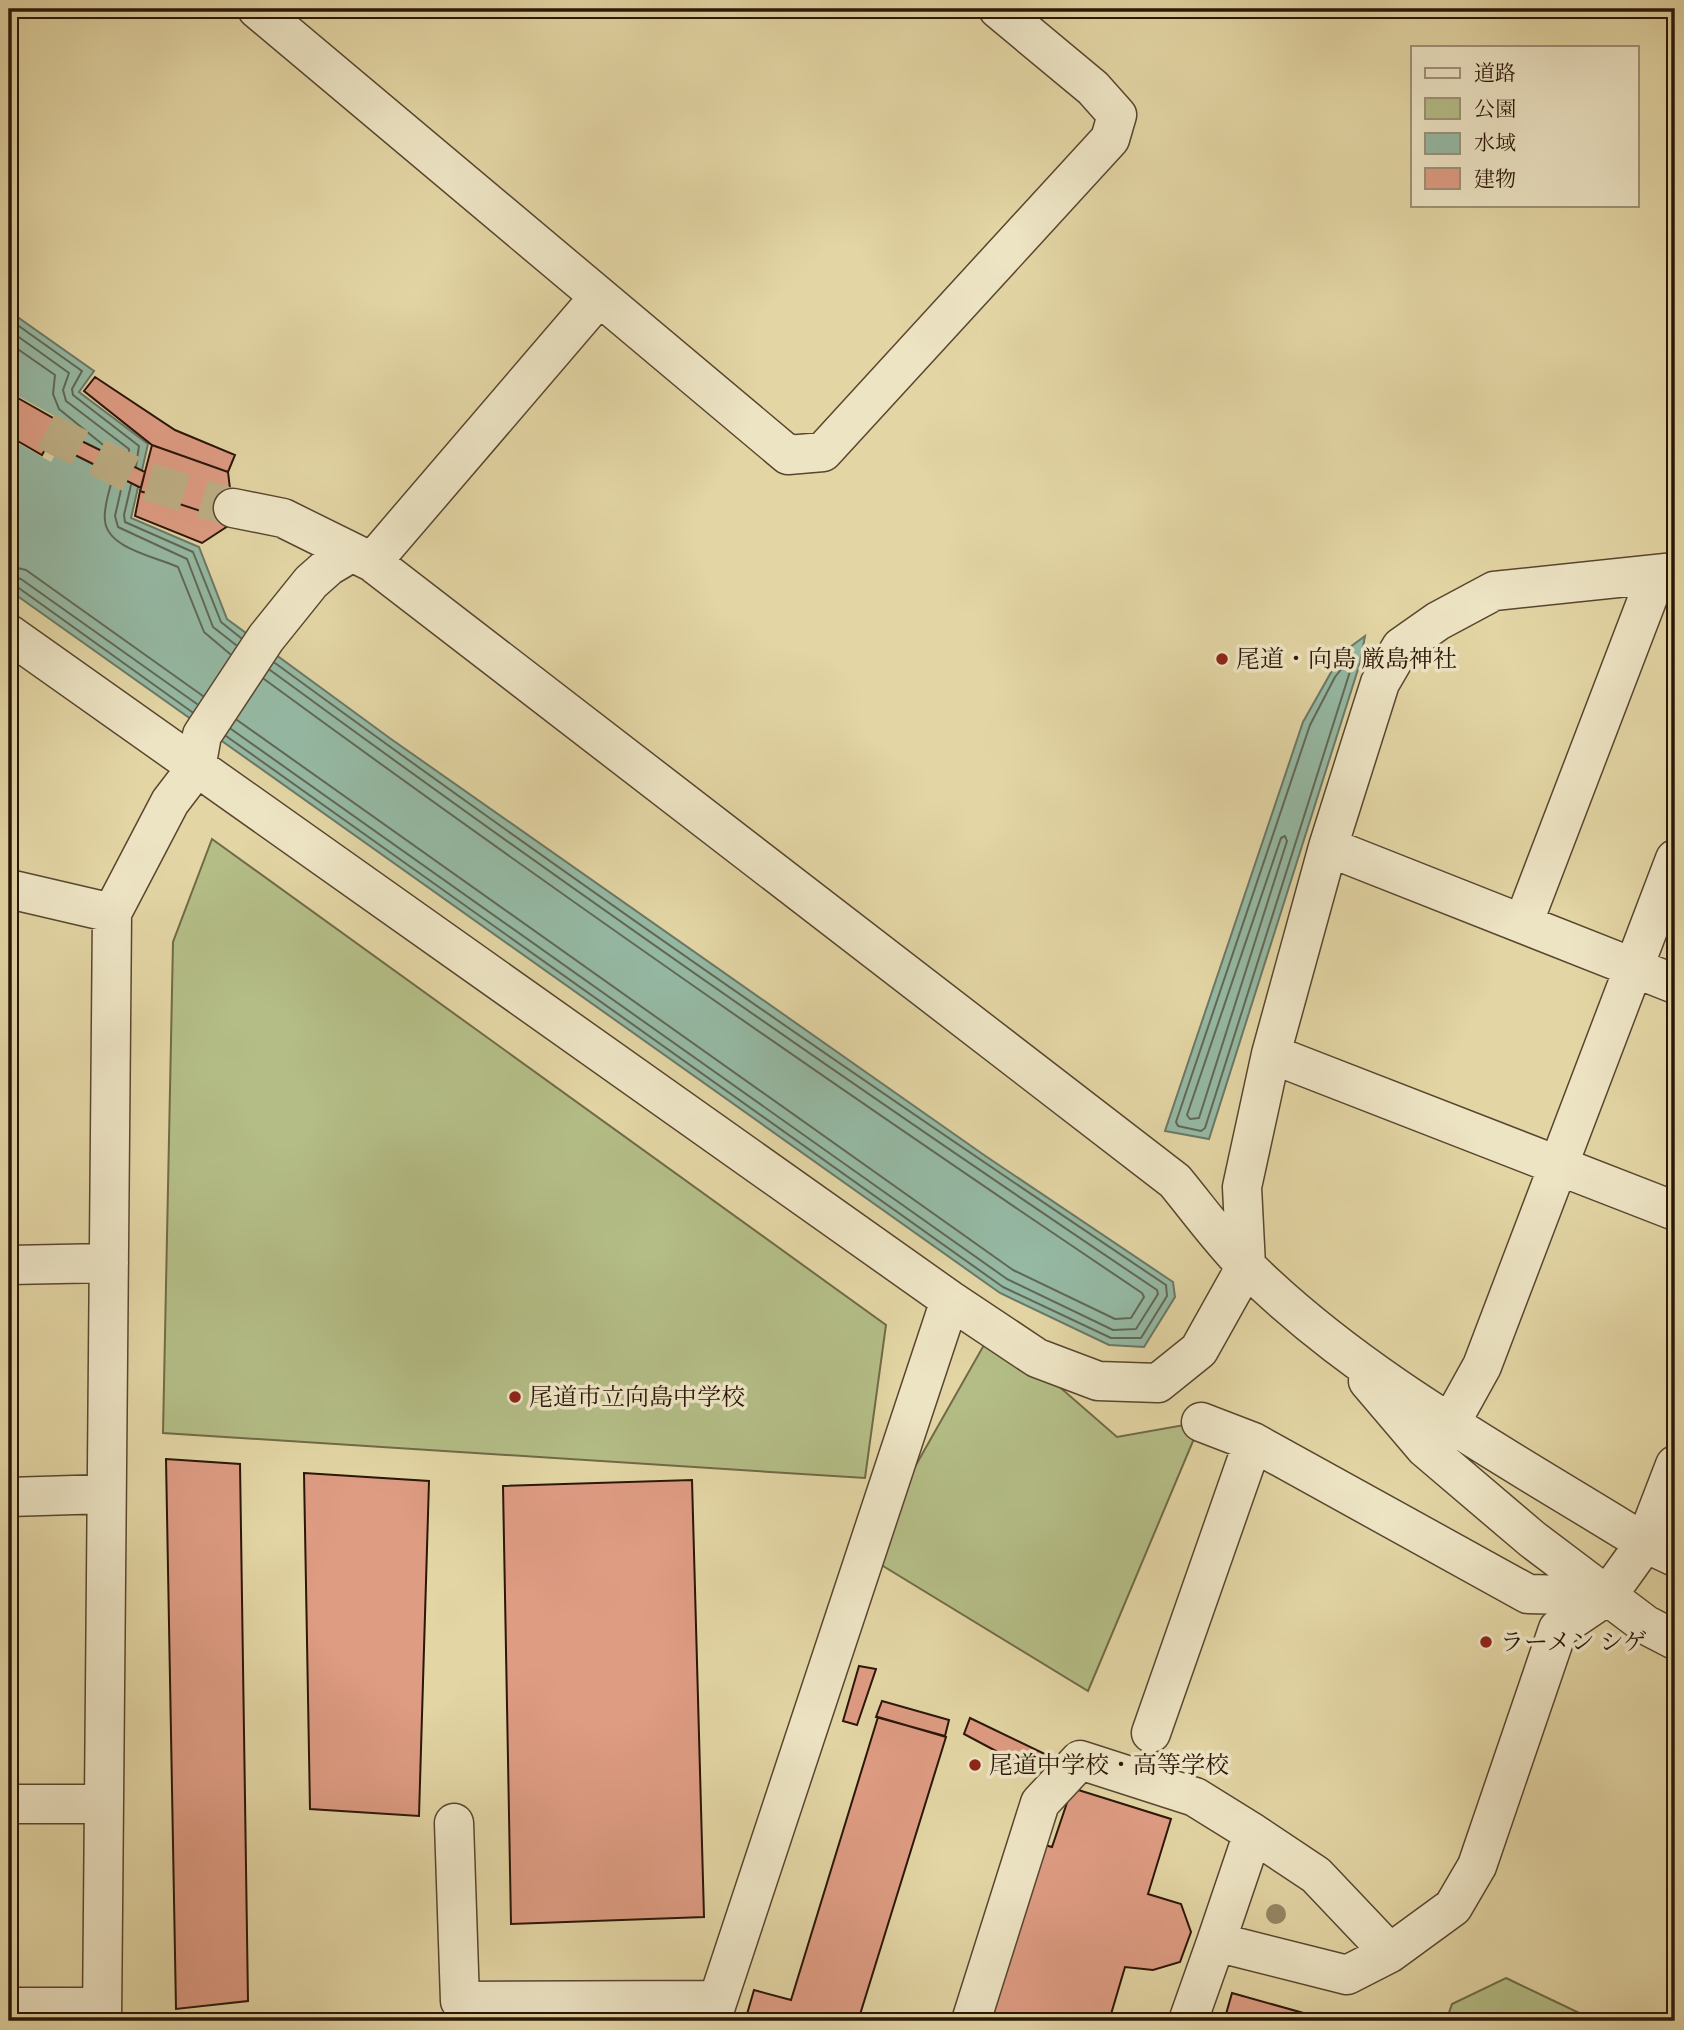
<svg xmlns="http://www.w3.org/2000/svg" width="1684" height="2030" font-family="'IM FELL Double Pica','Noto Serif JP',serif">
<rect width="100%" height="100%" fill="#e3d5a4"/>
<filter id="stains"><feTurbulence type="fractalNoise" baseFrequency=".00286" numOctaves="4"/><feColorMatrix values="0 0 0 0 .2 0 0 0 0 .09 0 0 0 0 .02 0 0 0 .5 -.17"/></filter>
<radialGradient id="worn" r=".72"><stop offset=".6" stop-color="#630" stop-opacity="0"/><stop offset="1" stop-color="#630" stop-opacity=".3"/></radialGradient>
<path fill="#b4bd86" stroke="#706a47" stroke-width="2" d="M212,839L886,1325L865,1478L163,1433L173,942Z
M993,1329L1117,1437L1201,1422L1088,1691L865,1555Z
M1506,1978L1596,2021H1446L1452,2004Z"/>
<path fill="#95b9a4" stroke="#6b7866" stroke-width="2" d="M9,311L94,371L79,392L148,444L131,518L199,547L227,619L391,739L984,1155L1173,1282L1175,1297L1144,1347L1109,1345L1000,1293L9,590Z
M1365,636L1360,663L1209,1139L1165,1131L1303,722L1342,653Z"/>
<path fill="#e3d5a4" d="M9,391L71,425L51,462L9,438Z"/>
<g fill="none" stroke-linecap="round" stroke-linejoin="round">
<path stroke="#606856" stroke-width="2" d="M9,319L82,371L72,389L73,395L139,446L136,466
M9,330L69,373L63,390L66,401L129,449L128,462
M9,343L55,375L53,394L59,409L118,457
M113,476C110,490 103,507 105,521C108,549 157,557 178,567L204,632L230,654
M123,481L115,516L118,527L187,559L213,627L236,645
M131,485L124,515L125,522L193,552L221,622L241,638
M9,566L26,570L203,696
M9,576L21,579L197,704
M9,585L16,586L192,712
M1351,657L1353,662L1205,1128L1201,1131L1178,1126L1176,1122L1310,725L1335,677Z
M237,720L1013,1270L1115,1319L1131,1318L1144,1297L1142,1293C846,1094 552,890 264,679
M231,729L1007,1279L1113,1330L1136,1329L1158,1294L1157,1290C858,1089 561,883 270,670
M226,736L1003,1287L1111,1338H1141L1167,1296L1166,1285C865,1083 567,877 275,663
M1285,836L1287,841L1199,1118L1190,1119L1187,1115L1281,838Z"/>
</g>
<path fill="#de9c83" stroke="#2b1608" stroke-width="2" d="M95,377L175,430L235,455L228,472L152,445L84,391Z
M9,393L60,422L42,455L9,436Z
M57,429L145,472L141,488L49,442Z
M152,445L228,472L234,522L140,491Z
M140,491L234,522L202,543L135,516Z
M166,1459L240,1464L248,2001L176,2009Z
M304,1473L429,1481L419,1816L310,1809Z
M692,1480L704,1917L511,1924L503,1486Z
M859,1666L876,1669L857,1725L843,1721Z
M882,1701L949,1720L945,1736L876,1717Z
M878,1717L946,1737L858,2021H745L754,1990L791,2000Z
M970,1718L1049,1756L1041,1775L964,1734Z
M1072,1788L1171,1819L1148,1894L1181,1904L1191,1932L1180,1962L1153,1970L1125,1967L1109,2021H980L1033,1842L1052,1847Z
M1232,1993L1332,2021H1224Z"/>
<g fill="none" stroke-linecap="round" stroke-linejoin="round">
<path stroke="#beaf85" stroke-width="38" stroke-dasharray="38 19" stroke-linecap="butt" d="M46,431L143,480L233,508"/>
<g stroke="#59462f" stroke-width="41">
<path id="minor" d="M257,9L788,455L823,452L1110,139L1117,115L1093,88L998,9
M233,508L283,518L372,562L1175,1181C1198,1209 1221,1241 1247,1267C1361,1380 1509,1458 1645,1543L1675,1557
M372,562L599,297
M9,634L950,1300L1037,1358L1098,1381L1158,1383L1199,1350L1246,1266L1242,1187L1271,1054L1328,847L1380,683L1401,647L1438,621L1494,591L1675,572
M1328,847L1675,984
M9,889L112,913
M1523,924L1657,574
M1271,1054L1675,1211
M9,1265L109,1263
M1368,1381L1425,1448L1532,1539L1646,1625L1675,1640
M1201,1422L1253,1442L1528,1594L1607,1596
M1425,1448L1451,1422L1482,1366L1675,859
M9,1497L106,1494
M1151,1733L1253,1442
M9,1804H103
M454,1823L460,2001L718,2000
M1216,1942L1253,1833L1316,1875L1390,1953
M9,2007H102
M102,2021L112,913L170,802L196,768L202,735L266,638L311,582L329,566L351,553
M711,2021L950,1300
M971,2021L1040,1803L1080,1760L1195,1797L1253,1833
M1188,2021L1216,1942L1347,1975L1390,1953L1453,1907L1477,1866L1558,1629L1607,1596L1645,1543L1675,1465"/>
</g>
<use href="#minor" stroke="#ede4c4" stroke-width="38"/>
</g>
<circle fill="#948763" cx="1276" cy="1914" r="10"/>
<g fill="#8f2418" stroke="#ede4c4" stroke-width="2.5">
<circle cx="1222" cy="659" r="7"/>
<circle cx="515" cy="1397" r="7"/>
<circle cx="1486" cy="1642" r="7"/>
<circle cx="975" cy="1765" r="7"/>
</g>
<g text-anchor="middle" dominant-baseline="central" stroke-width="7" stroke-linejoin="round" paint-order="stroke">
<g font-size="24" fill="#2b1608" stroke="#ede4c4" text-anchor="start">
<text x="1236" y="659">尾道・向島 厳島神社</text>
<text x="529" y="1397">尾道市立向島中学校</text>
<text x="1500" y="1642">ラーメン シゲ</text>
<text x="989" y="1765">尾道中学校・高等学校</text>
</g>
</g>
<rect width="1684" height="2030" fill="none" stroke="#e3d5a4" stroke-width="35"/>
<rect x="10" y="10" width="1663" height="2009" fill="none" stroke="#2b1608" stroke-width="3.5"/>
<rect x="18" y="18" width="1649" height="1995" fill="none" stroke="#2b1608" stroke-width="2"/>
<rect x="1411" y="46" width="228" height="161" fill="#ede4c4" stroke="#9f9279" stroke-width="2"/>
<rect x="1425" y="68" width="35" height="10" fill="#ede4c4" stroke="#9f9279" stroke-width="2"/>
<text x="1474" y="80" font-size="21" fill="#2b1608">道路</text>
<rect x="1425" y="98" width="35" height="21" fill="#b4bd86" stroke="#9f9279" stroke-width="2"/>
<text x="1474" y="116" font-size="21" fill="#2b1608">公園</text>
<rect x="1425" y="133" width="35" height="21" fill="#95b9a4" stroke="#9f9279" stroke-width="2"/>
<text x="1474" y="150" font-size="21" fill="#2b1608">水域</text>
<rect x="1425" y="168" width="35" height="21" fill="#de9c83" stroke="#9f9279" stroke-width="2"/>
<text x="1474" y="186" font-size="21" fill="#2b1608">建物</text>
<rect width="100%" height="100%" filter="url(#stains)"/>
<rect width="100%" height="100%" fill="url(#worn)"/>
</svg>
